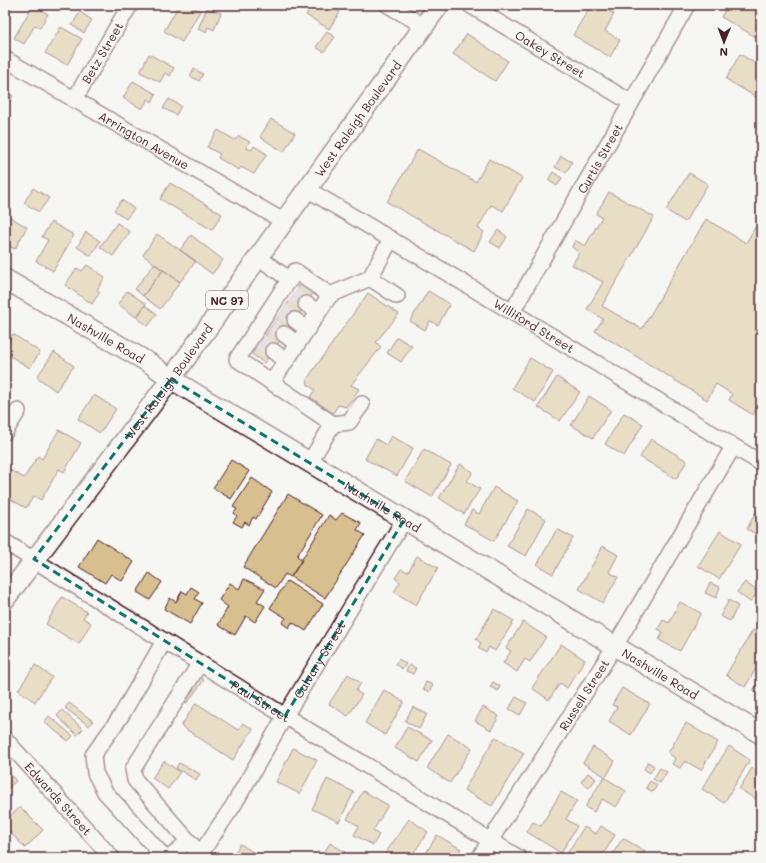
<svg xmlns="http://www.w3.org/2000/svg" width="766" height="863" font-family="Mali,sans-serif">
<rect width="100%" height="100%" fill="#f6f6f2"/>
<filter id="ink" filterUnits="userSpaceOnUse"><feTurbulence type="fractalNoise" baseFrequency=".025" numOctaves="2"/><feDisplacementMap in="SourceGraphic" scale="8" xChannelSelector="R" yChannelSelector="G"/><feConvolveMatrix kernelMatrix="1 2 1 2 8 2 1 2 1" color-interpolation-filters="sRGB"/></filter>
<g filter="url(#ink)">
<path fill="#d8bf8f" stroke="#4a1f2b" d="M33,5L48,14L40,28L35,25L24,44L14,38Z
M179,5H190L200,11L182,42L164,31Z
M312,5H339L336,10L340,12L329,29L306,15Z
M591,5H599L614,14L605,31L620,40L610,57L573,35Z
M728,5H754L753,7L761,11V40L721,17Z
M207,8L221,13L214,30L208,27L206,32L198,29Z
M80,12L92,20L84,33L72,25Z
M61,27L82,39L67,65L45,53Z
M327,32L335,37L324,52L316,47Z
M467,34L508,61L495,81L453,54Z
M149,54L174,68L170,76L165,73L160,82L140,72Z
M740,54L761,67V100L726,79Z
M194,69L203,74L199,81L190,76Z
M133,81L156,94L152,102L148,99L142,109L123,98Z
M5,92L13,96L5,110Z
M169,99L181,106L176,115L163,108Z
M271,119L295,133L284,152L260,137Z
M218,130L235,140L239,136L250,142L246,148L251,150L254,146L267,154L254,174L241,167L239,170L218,158L220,154L207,147Z
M418,149L476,182L489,159L522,178L503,211L491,205L478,228L484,232L474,251L387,202Z
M561,156L572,162L566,173L555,167Z
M553,172L562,178L557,186L548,180Z
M689,173L708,184L685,222L666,210Z
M170,183L222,214L212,230L160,199Z
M33,188L49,198L39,212L24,203Z
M609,192L654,217L602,306L642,329L706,219L746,243L761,217V403L753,415L729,400L732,394L716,384L707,400L595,331L603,319L587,309L603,282L572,265L579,253L572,247L575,240L585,246L602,217L596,214Z
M122,200L134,209L126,219L114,210Z
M5,214L27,227L15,249L5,244Z
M51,222L74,235L53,271L36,261L48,240L42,237Z
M117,223L130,232L113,256L100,247Z
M498,230L507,237L500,248L490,242Z
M86,232L100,241L91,256L77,247Z
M157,234L196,261L180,282L143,255Z
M191,235L223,260L212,274L180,250Z
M154,264L163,270L143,296L135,289Z
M87,265L105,277L97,290L100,292L92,304L65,285L77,268L82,271Z
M163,270L180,282L160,309L143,296Z
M302,283L314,292L264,363L252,354Z
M127,291L146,304L136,317L118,304Z
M428,291L450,304L438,325L430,321L425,330L410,321Z
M368,293L399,314L376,342L381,347L351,385L359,389L346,407L338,405L333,413L310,397L315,390L308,385L307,379Z
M145,305L157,314L148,326L137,318Z
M13,334L40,352L30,368L5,353V347Z
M397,337L412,346L401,362L387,353Z
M54,352L74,366L56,391L37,377Z
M530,358L553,372L535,402L512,388Z
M557,377L580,392L560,421L538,407Z
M94,395L116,409L100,433L78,419Z
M589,396L611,410L593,438L571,425Z
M624,413L643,424L624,456L605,444Z
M59,430L81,443L64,472L59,469L41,500L34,496L26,508L5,496V467L24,478L38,456L42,459Z
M391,436L413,448L397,476L365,459L376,439L386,445Z
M651,439L687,461L676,479L640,457Z
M424,449L451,465L432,497L405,481Z
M231,460L249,471L231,499L213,488Z
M460,464L473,472L467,481L480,489L464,514L439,498Z
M252,478L272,492L256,519L253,517L249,525L245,522L242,527L233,522L237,516L234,513L237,509L233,507Z
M494,487L518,501L494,541L464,524L472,510L479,514Z
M288,494L322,515L297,556L302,560L291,577L285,574L276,588L243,567Z
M528,509L546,519L526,556L507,546Z
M757,510L761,512V537L747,529Z
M342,513L361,523L357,530L365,535L325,598L291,577L329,515L336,520Z
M557,529L573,538L553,574L537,565Z
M720,531L741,544L719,579L698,566Z
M97,538L134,562L122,581L111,574L105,583L79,567Z
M603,546L618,555L609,572L618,577L603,603L579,589Z
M417,556L438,568L416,605L394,592L400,582L395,578L401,569L408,572Z
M149,573L162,582L150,600L137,592Z
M244,579L265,589L257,601L265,606L255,622L246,616L235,635L218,625L228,607L219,600L230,583L239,589Z
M287,581L323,604L306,631L292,622L289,628L282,623L286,618L270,608Z
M745,582L758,592L750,602L737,592Z
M710,583L720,587L716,598L705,593Z
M191,587L199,592L195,599L202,603L190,624L164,609L170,598L176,602L182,591L187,594Z
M62,597L87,612L83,618L91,623L79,644L46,624Z
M761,597V611L755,607Z
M729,600L738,606L730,621L720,616Z
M680,602L701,613L680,651L659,640L663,632L658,629L663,620L669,623Z
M494,609L514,621L495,651L489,647L486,653L478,648L481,643L476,639Z
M523,622L546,637L530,662L525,659L517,672L503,663L511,651L506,648Z
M753,630L761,634V660L745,687L726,675Z
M561,644L585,660L567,688L560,683L549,700L532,688Z
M399,659L406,664L402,669L395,664Z
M35,665L52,677L35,702L18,690Z
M409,665L416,668L413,674L406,671Z
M348,674L361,683L356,691L362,695L348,716L329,704Z
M197,675L204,680L187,703L180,699Z
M761,676V695L753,691Z
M426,682L433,685L429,692L423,689Z
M493,682L500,686L498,691L490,687Z
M622,688L650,704L631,735L609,721L617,707L612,705Z
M384,690L404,702L385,735L365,723Z
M516,697L527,703L520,715L509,709Z
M69,703L93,721L89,726L65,708Z
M196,703L238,730L243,723L253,729L233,760L181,726Z
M413,707L427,714L419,729L405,721Z
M483,707L499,716L491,730L475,721Z
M62,710L83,729L77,735L57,716Z
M49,716L73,736L68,741L44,722Z
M686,723L718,742L701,770L685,761L680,768L672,764L675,758L668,753Z
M407,727L432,740L419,762L395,748Z
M448,734L472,748L450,783L427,768Z
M495,737L524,753L492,806L464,790Z
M729,746L750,760L724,803L702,789Z
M593,747L615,761L606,777L583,763Z
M293,748L317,760L300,794L276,782Z
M164,761L180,772L168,789L152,778Z
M648,762L654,766L650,773L644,769Z
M179,763L200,774L196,780L176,768Z
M5,768L16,781L5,791Z
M660,768L667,772L660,783L653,779Z
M752,768L761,773V798L759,801L739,789Z
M588,773L596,779L589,788L581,782Z
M604,777L626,791L616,807L602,799L594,812L585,807Z
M327,779L354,792L339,822L312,809Z
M650,781L657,785L653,792L646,788Z
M363,791L388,805L373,831L379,835L373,845L354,835L359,826L347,819Z
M561,792L577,801L566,819L577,826L561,853L527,832L533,822L541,826Z
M20,807L43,830L25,848L5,827V821Z
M409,819L428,832L410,858H382Z
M601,826L615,835L601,858H578L568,852L584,827L596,834Z
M437,835L461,849L455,858H423Z
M623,838L645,851L641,858H610Z
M330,843L345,852L342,858H324L322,857Z
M240,844L263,858H232Z"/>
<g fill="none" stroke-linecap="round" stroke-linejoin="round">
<path stroke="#d4cbca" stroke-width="15" stroke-dasharray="15 8" stroke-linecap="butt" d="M293,295L306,304
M282,311L295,320
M272,326L284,334
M260,342L273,351"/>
<g stroke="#4a1f2b" stroke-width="18">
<g id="minor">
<path d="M388,5L424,26"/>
<path id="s1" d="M470,5L630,102"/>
<path id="s2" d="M5,59L283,221"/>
<path id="s3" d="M74,100L130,5"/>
<path id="s4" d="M307,189L512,312L761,463"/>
<path d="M258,257L290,280"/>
<path d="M370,278L397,296"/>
<path d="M330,295L370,278L391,239"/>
<path d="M306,304L318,312"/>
<path id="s5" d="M512,312L687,5"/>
<path d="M295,320L307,329"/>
<path d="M284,334L297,344"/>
<path d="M273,351L286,361"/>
<path d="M272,382L330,295L295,271L237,359L333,424L309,463"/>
<path d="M333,424L349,422L362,404"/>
<path d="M5,432L18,411"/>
<path id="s6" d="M5,542L285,716L519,858"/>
<path d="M164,641L121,716L93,755L95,773L105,792L165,858"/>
<path id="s7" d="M5,739L112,858"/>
<path d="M199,853L135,780L133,769L200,663"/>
<path d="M170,858L188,841"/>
<path id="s8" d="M194,858L205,847L233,806L285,716L404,520"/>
<path id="s9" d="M479,858L615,646L733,447"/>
</g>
</g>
<g stroke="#4a1f2b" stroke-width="22">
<g id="major">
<path id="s10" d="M5,279L151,364L171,379L761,734"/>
<path id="s11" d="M5,599L171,379L439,5"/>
</g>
</g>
<use href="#minor" stroke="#f6f6f2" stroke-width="15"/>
<use href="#major" stroke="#f6f6f2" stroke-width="19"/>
</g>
</g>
<path d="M0 0H766V863H0ZM171,379L404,520L285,716L34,559Z" fill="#f6f6f2" fill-opacity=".55" fill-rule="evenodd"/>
<path fill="none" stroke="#0f766e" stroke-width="3" stroke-dasharray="8 5" stroke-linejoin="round" d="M171,379L404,520L285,716L34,559Z"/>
<g text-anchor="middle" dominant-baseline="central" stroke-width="3.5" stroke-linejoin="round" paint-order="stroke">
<rect fill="#f6f6f2" stroke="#7e6067" stroke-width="1" x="206" y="291" width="42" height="18" rx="3"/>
<g font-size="11" font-weight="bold" fill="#4a1f2b">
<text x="227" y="300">NC 97</text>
</g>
<g font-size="12" fill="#4a1f2b" stroke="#f6f6f2">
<text stroke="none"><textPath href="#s3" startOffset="55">Betz Street</textPath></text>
<text stroke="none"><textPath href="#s1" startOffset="94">Oakey Street</textPath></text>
<text stroke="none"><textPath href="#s11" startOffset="596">West Raleigh Boulevard</textPath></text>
<text stroke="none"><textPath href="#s2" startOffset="161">Arrington Avenue</textPath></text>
<text stroke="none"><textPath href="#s5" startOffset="177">Curtis Street</textPath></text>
<text stroke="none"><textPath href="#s4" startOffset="265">Williford Street</textPath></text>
<text stroke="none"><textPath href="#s10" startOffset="117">Nashville Road</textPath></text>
<text stroke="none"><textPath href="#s11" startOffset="272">West Raleigh Boulevard</textPath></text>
<text stroke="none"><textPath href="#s10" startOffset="441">Nashville Road</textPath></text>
<text stroke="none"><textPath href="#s8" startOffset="235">Calvary Street</textPath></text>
<text stroke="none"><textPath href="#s10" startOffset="765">Nashville Road</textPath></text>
<text stroke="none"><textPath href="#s9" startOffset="194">Russell Street</textPath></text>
<text stroke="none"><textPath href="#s6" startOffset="301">Paul Street</textPath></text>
<text stroke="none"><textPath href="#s7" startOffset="80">Edwards Street</textPath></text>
</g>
</g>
<rect width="766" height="863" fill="none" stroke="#f6f6f2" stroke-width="20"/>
<rect x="10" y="10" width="746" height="843" fill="none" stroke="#4a1f2b" stroke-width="1.5" filter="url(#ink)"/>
<g transform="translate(724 42) rotate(181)" stroke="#f6f6f2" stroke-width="3" paint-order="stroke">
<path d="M0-3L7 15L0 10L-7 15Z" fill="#4a1f2b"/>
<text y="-6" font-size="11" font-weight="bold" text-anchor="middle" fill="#4a1f2b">N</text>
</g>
</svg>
